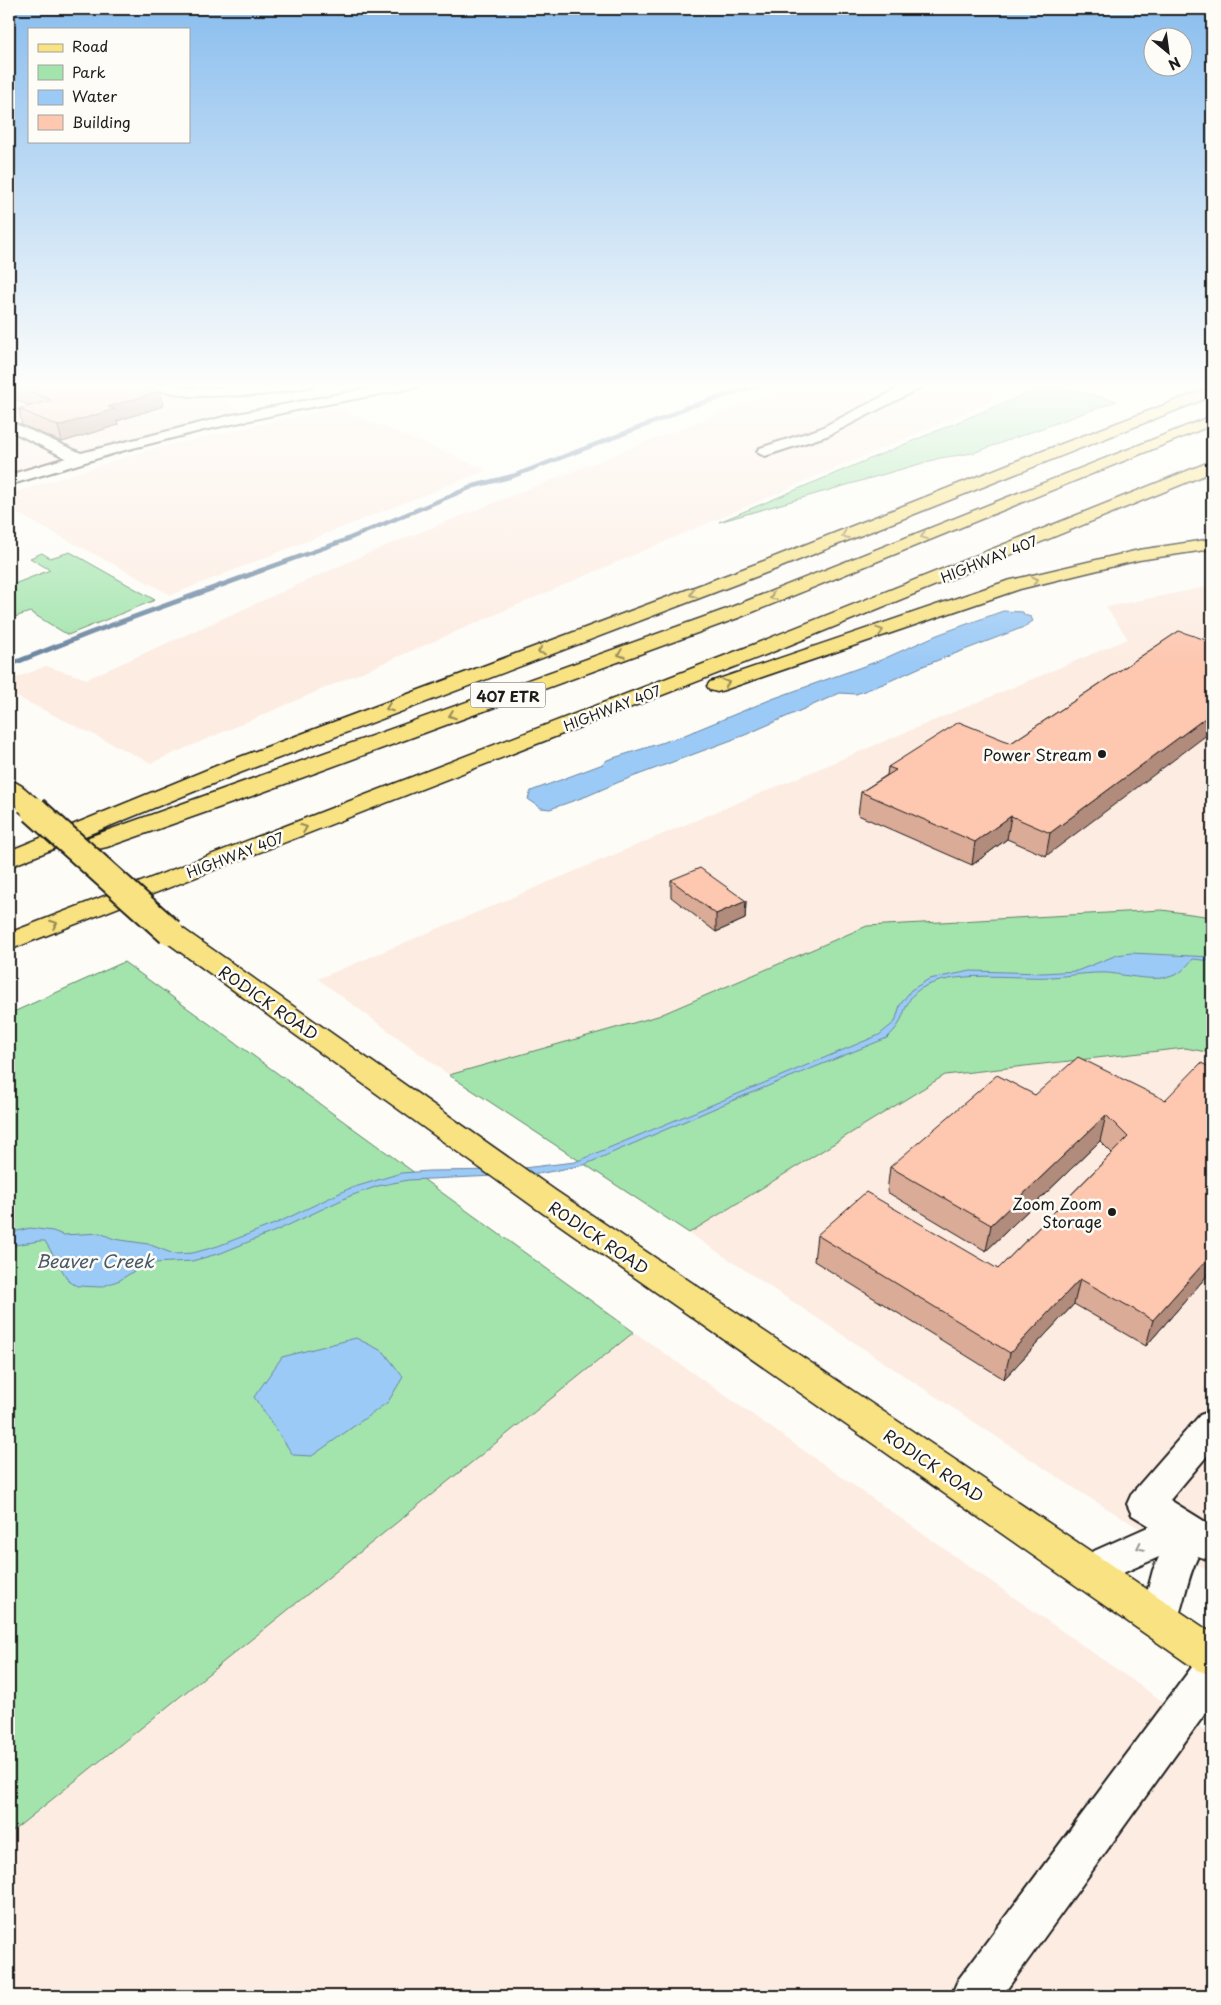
<svg xmlns="http://www.w3.org/2000/svg" width="1221" height="2005" font-family="'Playpen Sans',sans-serif">
<rect width="100%" height="100%" fill="#fdfcf7"/>
<filter id="ink" filterUnits="userSpaceOnUse"><feTurbulence type="fractalNoise" baseFrequency=".02" numOctaves="2"/><feDisplacementMap in="SourceGraphic" scale="10" xChannelSelector="R" yChannelSelector="G"/><feConvolveMatrix kernelMatrix="1 2 1 2 8 2 1 2 1" color-interpolation-filters="sRGB"/></filter>
<g filter="url(#ink)">
<path fill="#fdece2" d="M9,383H182L240,409L9,474Z
M795,383H1033L151,763L9,693V681L46,666L87,679L373,551Z
M335,407L487,470L171,595L9,509V494L146,451Z
M1212,586V917L1162,910L658,1016L449,1075L318,979L1128,639L1106,607Z
M1185,1048L1212,1053V1573L1077,1490L689,1233L945,1075Z
M634,1332L1212,1736V1996H9V1834Z"/>
<path fill="#a3e4ad" stroke="#608064" d="M1049,384L1117,401L973,453L940,458L719,522Z
M70,552L155,600L68,635L30,612L9,619V586L50,570L30,558L42,553L50,558Z
M1162,910L1212,917V1053L1185,1048L945,1075L689,1233L449,1075L658,1016L867,926Z
M124,962L634,1332L9,1834V1014Z"/>
<path fill="#9ccaf6" stroke="#69849f" d="M1003,611L1023,612L1024,615L1031,617L1033,621L1024,627L923,666L883,684L856,694L840,693L745,735L619,782L587,796L550,809L541,808L528,799L531,791L603,764L607,760L680,737L772,699L881,660L937,635Z
M1131,953L1212,957V961L1193,959C1189,963 1184,970 1179,973C1161,984 1128,975 1108,973C1089,972 1070,976 1051,977C1014,979 953,969 920,989C907,997 905,1012 899,1024C896,1029 891,1034 887,1038L736,1099L584,1165L538,1174L408,1180L378,1186L350,1196L278,1230L221,1253L192,1261L153,1263L134,1271L120,1280L101,1287L78,1286L69,1282L45,1241H39L9,1246V1233L30,1228L53,1231L63,1235L100,1233L114,1239L148,1244L174,1254L193,1253L218,1246L277,1223L348,1189L401,1173L429,1171L506,1170L575,1162L879,1035L895,1022L900,1005L911,990L929,979L971,971L1043,973L1077,971L1117,955Z
M356,1338L384,1352L403,1377L388,1402L312,1456L293,1455L254,1397L282,1357Z"/>
<g fill="none" stroke-linecap="round" stroke-linejoin="round">
<path stroke="#69849f" stroke-width="4.5" d="M259,571L343,541L474,486L513,476L667,417L685,408L766,383"/>
<path stroke="#69849f" stroke-width="5" d="M9,665L90,633L263,570"/>
<g stroke="#1c1c1c" stroke-width="4">
<path id="minor" d="M139,383H166L189,388L261,387L284,383H316L309,387L261,395L189,396L141,386Z
M395,383H425L418,387L301,409L204,430L125,450L9,485V475L66,458L9,430V421L81,453L232,415Z
M909,383H926L924,386L829,435L765,456L760,454L757,451L760,448L819,429Z
M1212,1411V1450L1170,1500L1212,1526V1561L1198,1556C1186,1580 1184,1607 1173,1631L1159,1637L1145,1631L1140,1619L1153,1570L1159,1557L1089,1588L1076,1583L1070,1571L1076,1559L1150,1526L1132,1515L1127,1504L1132,1493L1200,1415Z
M1212,1654V1704L1002,1996H951L958,1980L1198,1659Z"/>
</g>
<g stroke="#1c1c1c" stroke-width="3">
<path id="major" d="M9,780C21,783 31,793 38,803L34,808C22,811 17,808 9,799Z
M170,924L179,926L556,1191L1212,1633V1675L1197,1670L534,1207L161,938L157,932L161,926Z"/>
</g>
<g stroke="#1c1c1c" stroke-width="3">
<path id="highway" d="M1212,387V396L776,569L237,774L9,867V851L221,764L764,561L1014,462Z
M1212,416V425L738,618L252,796L107,847L98,849L89,847L86,842L89,837L724,610Z
M1212,461V472L770,653L9,950V933L755,644Z
M1212,539V549L1139,560L1020,589L724,690L717,692L710,690L707,686L710,682L1007,581L1139,550Z"/>
</g>
<use href="#minor" fill="#fdfcf7" fill-rule="evenodd"/>
<use href="#major" fill="#f8e281" fill-rule="evenodd"/>
<use href="#highway" fill="#f8e281" fill-rule="evenodd"/>
<g stroke="#1c1c1c" stroke-width="24" stroke-linecap="butt">
<path id="major-bridge-far1" d="M26,803L35,811"/>
</g>
<g stroke="#1c1c1c" stroke-width="30" stroke-linecap="butt">
<path id="major-bridge" d="M34,810L170,932"/>
</g>
<use href="#major-bridge-far1" stroke="#f8e281" stroke-width="21"/>
<use href="#major-bridge" stroke="#f8e281" stroke-width="26"/>
</g>
<path fill="#daab97" stroke="#1c1c1c" d="M9,383L161,391L163,406L117,421L118,425L62,442L22,425L19,409L30,406L12,398Z
M1179,631L1046,856L1007,839L972,865L858,815L861,792L887,775L888,767L1011,743Z
M671,880L746,901L745,919L716,932L671,897Z
M1212,1068V1270L1146,1346L1074,1304L1004,1379L814,1261L817,1235L998,1269L1112,1153L1100,1141L986,1251L887,1192L890,1167L1035,1095L1165,1100Z"/>
<path fill="#b18b7b" stroke="#1c1c1c" d="M161,391L163,406L117,421L118,425L62,442L58,426L108,407Z
M1212,713V731L1046,856L1050,833Z
M1011,816L1007,839L972,865L975,842Z
M746,901L745,919L716,932V914Z
M1106,1115L1100,1141L986,1251L991,1225Z
M1212,1254V1270L1146,1346L1153,1320Z
M1080,1279L1074,1304L1004,1379L1010,1353Z"/>
<path fill="#fdc7b0" stroke="#1c1c1c" d="M10,383H138L161,391L108,407L115,409L58,426L19,409L51,400Z
M1179,631L1212,642V713L1050,833L1011,816L975,842L861,792L896,770L888,767L959,722L1011,743Z
M700,868L746,901L716,914L671,880Z
M1078,1057L1165,1100L1201,1063L1212,1068V1254L1153,1320L1080,1279L1010,1353L817,1235L866,1192L998,1269L1128,1137L1106,1115L991,1225L890,1167L997,1075L1035,1095Z"/>
<defs><path id="oneway-chevron" d="M-2-3.5L2.5 0L-2 3.5" fill="none" stroke-width="1.6" stroke-linecap="round" stroke-linejoin="round" transform="scale(1.25)"/></defs>
<g stroke="#958954">
<use href="#oneway-chevron" transform="translate(845 535) rotate(158)"/>
<use href="#oneway-chevron" transform="translate(924 536) rotate(158)"/>
<use href="#oneway-chevron" transform="translate(1035 580) rotate(-14)"/>
<use href="#oneway-chevron" transform="translate(693 594) rotate(159)"/>
<use href="#oneway-chevron" transform="translate(773 597) rotate(158)"/>
<use href="#oneway-chevron" transform="translate(880 631) rotate(-19)"/>
<use href="#oneway-chevron" transform="translate(541 651) rotate(159)"/>
<use href="#oneway-chevron" transform="translate(621 654) rotate(160)"/>
<use href="#oneway-chevron" transform="translate(726 683) rotate(-19)"/>
<use href="#oneway-chevron" transform="translate(389 708) rotate(159)"/>
<use href="#oneway-chevron" transform="translate(452 715) rotate(160)"/>
<use href="#oneway-chevron" transform="translate(304 828) rotate(-21)"/>
<use href="#oneway-chevron" transform="translate(54 924) rotate(-21)"/>
</g>
<use stroke="#989794" href="#oneway-chevron" transform="translate(1140 1547) rotate(154)"/>
</g>
<linearGradient id="sky" x2="0" y2="1"><stop stop-color="#89bdee"/><stop offset="0.58" stop-color="#fefefb"/><stop offset="1" stop-color="#fefefb" stop-opacity="0"/></linearGradient>
<rect width="1221" height="664" fill="url(#sky)"/>
<g fill="#1c1c1c" stroke="#fdfcf7" stroke-width="2">
<circle cx="1102" cy="754" r="5"/>
<circle cx="1112" cy="1212" r="5"/>
</g>
<g text-anchor="middle" dominant-baseline="central" stroke-width="5" stroke-linejoin="round" paint-order="stroke">
<g font-size="14" fill="#1c1c1c" stroke="#fdfcf7">
<text transform="translate(989 559) rotate(-22)">HIGHWAY 407</text>
<text transform="translate(612 708) rotate(-21)">HIGHWAY 407</text>
<text transform="translate(235 855) rotate(-21)">HIGHWAY 407</text>
</g>
<rect fill="#fdfcf7" stroke="#605f5e" stroke-width="1" x="470.5" y="682.5" width="75" height="25" rx="4"/>
<g font-size="15" font-weight="bold" fill="#1c1c1c">
<text x="508" y="695">407 ETR</text>
</g>
<g font-size="16" fill="#1c1c1c" stroke="#fdfcf7" text-anchor="end">
<text x="1092" y="754">Power Stream</text>
<text x="1102" y="1203">Zoom Zoom<tspan x="1102" dy="18">Storage</tspan></text>
</g>
<g font-size="16" fill="#1c1c1c" stroke="#fdfcf7">
<text transform="translate(269 1002) rotate(35)">RODICK ROAD</text>
<text transform="translate(599 1237) rotate(34)">RODICK ROAD</text>
<text transform="translate(934 1465) rotate(34)">RODICK ROAD</text>
</g>
<g font-size="18" font-style="italic" fill="#495968" stroke="#fdfcf7">
<text x="95" y="1260">Beaver Creek</text>
</g>
</g>
<rect width="1221" height="2005" fill="none" stroke="#fdfcf7" stroke-width="30"/>
<rect x="15" y="15" width="1191" height="1975" fill="none" stroke="#1c1c1c" stroke-width="2" filter="url(#ink)"/>
<rect x="28" y="28" width="162" height="115" fill="#fdfcf7" stroke="#a3a29f"/>
<rect x="38" y="44" width="25" height="8" fill="#f8e281" stroke="#a3a29f"/>
<text x="72" y="52" font-size="15" fill="#1c1c1c">Road</text>
<rect x="38" y="65" width="25" height="15" fill="#a3e4ad" stroke="#a3a29f"/>
<text x="72" y="78" font-size="15" fill="#1c1c1c">Park</text>
<rect x="38" y="90" width="25" height="15" fill="#9ccaf6" stroke="#a3a29f"/>
<text x="72" y="102" font-size="15" fill="#1c1c1c">Water</text>
<rect x="38" y="115" width="25" height="15" fill="#fdc7b0" stroke="#a3a29f"/>
<text x="72" y="128" font-size="15" fill="#1c1c1c">Building</text>
<g transform="translate(1168 52) rotate(151)"><circle r="24" fill="#fdfcf7" stroke="#a3a29f"/>
<path d="M0-4L9 19L0 12L-9 19Z" fill="#1c1c1c"/>
<text y="-8" font-size="14" font-weight="bold" text-anchor="middle" fill="#1c1c1c">N</text>
</g>
</svg>
